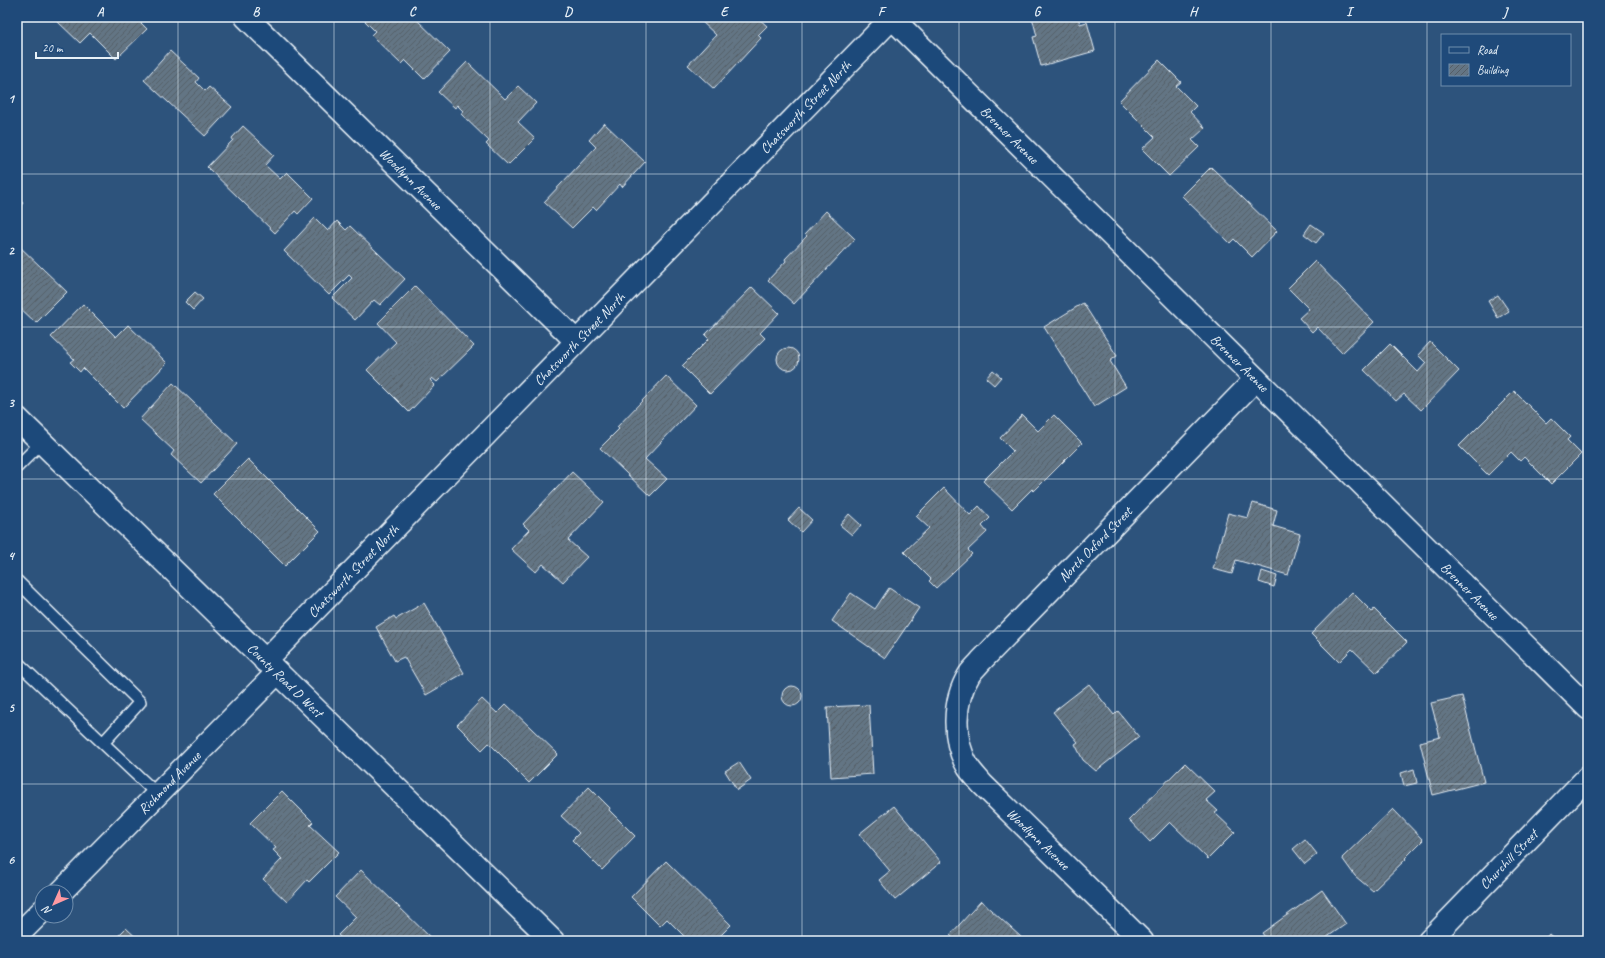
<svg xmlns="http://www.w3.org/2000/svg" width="1605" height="958" font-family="Caveat,sans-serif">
<defs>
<pattern id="building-hatch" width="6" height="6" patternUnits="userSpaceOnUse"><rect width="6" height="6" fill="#647584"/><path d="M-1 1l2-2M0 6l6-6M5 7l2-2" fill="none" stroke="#555e67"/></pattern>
</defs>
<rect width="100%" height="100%" fill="#2d537c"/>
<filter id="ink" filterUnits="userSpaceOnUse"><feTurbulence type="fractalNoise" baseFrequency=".025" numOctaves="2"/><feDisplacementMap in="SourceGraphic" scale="8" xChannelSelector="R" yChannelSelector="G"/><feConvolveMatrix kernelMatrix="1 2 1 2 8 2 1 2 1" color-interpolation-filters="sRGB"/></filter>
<g filter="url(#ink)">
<path fill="url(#building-hatch)" stroke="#e8f1f8" d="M61,17H135L147,29L116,59L90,33L80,43L57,21Z
M361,17H414L450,52L424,79L405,60L401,64L371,35L375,31Z
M522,17H535L529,23Z
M702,17H757L767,26L758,35L761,38L714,89L688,65L716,35L700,20Z
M1032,17H1078L1080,24L1087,22L1095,51L1041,66L1033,37L1037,36Z
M170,51L199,78L196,82L205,91L209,87L232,107L205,136L144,80Z
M1159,60L1181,82L1176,86L1196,106L1190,112L1205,128L1192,140L1199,147L1169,176L1142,149L1155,137L1119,101Z
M467,62L505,99L518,86L536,103L518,122L535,138L508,165L486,144L489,141L461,114L463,111L457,105L455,108L438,92Z
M604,123L645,162L622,187L620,184L596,210L593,207L572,228L544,202L596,147L589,140Z
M243,126L274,155L265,165L280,179L287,172L313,198L298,214L295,211L275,233L207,167L233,140L232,138Z
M1211,167L1277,231L1252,257L1234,239L1230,243L1182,196Z
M17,198L23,203L17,210Z
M826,211L855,239L794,304L768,280L786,261L785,259L807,236L805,234Z
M315,218L328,231L337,221L346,230L350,226L405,279L380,305L374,300L355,320L332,298L352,278L349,275L329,295L284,251Z
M1311,224L1324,233L1316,243L1304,234Z
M17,244L67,292L36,323L17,305Z
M1315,261L1374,322L1342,353L1317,327L1312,332L1299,318L1309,309L1288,288Z
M415,286L474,346L437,382L432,378L430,380L435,385L409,412L367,370L396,342L378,323Z
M752,287L779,313L760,333L765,338L710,394L682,366L709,339L705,335Z
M195,292L203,299L193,310L185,302Z
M1498,295L1509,311L1498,318L1488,301Z
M1083,303L1117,356L1110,361L1126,387L1094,407L1044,327Z
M83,304L116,337L128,325L167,363L123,408L83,368L80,372L70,362L74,359L51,337Z
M1430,342L1459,371L1421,410L1404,394L1396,401L1364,370L1390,344L1418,372L1426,363L1418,355Z
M777 359a11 11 0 1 1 22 0a11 11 0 1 1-22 0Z
M993,370L1001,377L994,385L986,378Z
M666,376L696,405L645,459L667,479L650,496L600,448L619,429L617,427Z
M173,383L237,444L201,483L171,455L174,451L140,419Z
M1514,391L1546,423L1551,418L1570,437L1567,440L1581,454L1551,484L1524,457L1520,461L1511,452L1488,475L1459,446Z
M1022,415L1038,431L1054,415L1082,443L1034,491L1032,489L1012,509L983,481L1013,451L1000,438Z
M248,459L320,531L285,566L213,494Z
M572,472L604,502L568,540L587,557L563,582L543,564L536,572L511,549L529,530L523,524Z
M944,488L970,515L979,506L990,518L982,526L987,532L968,550L972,554L936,588L929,581L931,579L904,552L929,528L916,516Z
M1253,503L1277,510L1273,526L1300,534L1288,575L1236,560L1232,574L1213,569L1228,513L1248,518Z
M799,508L812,520L801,532L788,520Z
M849,514L861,525L852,535L840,525Z
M1262,571L1277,576L1274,587L1259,582Z
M889,588L919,608L885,658L832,621L851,593L875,609Z
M1352,592L1372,612L1374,609L1407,642L1377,673L1352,649L1339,662L1311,634Z
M424,603L464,673L426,695L404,657L395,661L376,627L394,616L396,619Z
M1089,684L1114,715L1118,711L1139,737L1096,771L1083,760L1075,744L1078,742L1053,712Z
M782 696a10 10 0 1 1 20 0a10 10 0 1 1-20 0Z
M1462,696L1484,782L1433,795L1420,742L1440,737L1431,703Z
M482,699L497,713L506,704L558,754L529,783L489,743L482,750L457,725Z
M869,705L873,774L831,777L827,707Z
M739,762L751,780L737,790L725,771Z
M1185,763L1215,792L1206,800L1218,811L1215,813L1235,832L1208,859L1170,822L1150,842L1129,820Z
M1414,769L1417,783L1404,786L1401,773Z
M589,787L610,808L609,810L635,836L602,870L572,840L579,833L561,816Z
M282,791L313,822L310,825L339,852L309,882L307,880L287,902L263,879L282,859L273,850L276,848L250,823Z
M894,806L941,862L895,900L879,880L890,871L859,834Z
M1393,809L1423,840L1405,858L1406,859L1373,891L1355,876L1342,858Z
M1305,839L1317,854L1305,864L1293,849Z
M666,861L731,925L715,941H689L667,919L660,926L631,897Z
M361,870L434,941H344L338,935L356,917L335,897Z
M1322,890L1346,924L1326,938L1327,941H1268L1262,933Z
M981,901L1021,937L1017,941H956L950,935Z
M126,928L140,941H113Z
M1549,934L1557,941H1543Z"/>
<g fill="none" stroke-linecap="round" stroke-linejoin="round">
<g stroke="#e8f1f8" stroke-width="14">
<path id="service" d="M17,467L42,442
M17,581L140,702L103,743
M17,662L157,794"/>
</g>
<g stroke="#e8f1f8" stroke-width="25">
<g id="minor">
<path id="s1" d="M246,17L576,341"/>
<path id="s2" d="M891,17L1588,708"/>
<path id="s3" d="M265,661L893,17"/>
<path id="s4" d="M61,892L277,673"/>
<path d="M17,936L42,911"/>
<path id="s5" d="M1142,941L982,784C977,778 972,773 968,767C952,740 953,701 969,675C972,670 977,666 981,661L1256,379"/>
<path id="s6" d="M1429,941L1588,777"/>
</g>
</g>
<g stroke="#e8f1f8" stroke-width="25">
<g id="tertiary">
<path id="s7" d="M17,418L553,941"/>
</g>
</g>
<use href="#service" stroke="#1f4a7a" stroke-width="11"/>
<use href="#minor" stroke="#1f4a7a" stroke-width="22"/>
<use href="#tertiary" stroke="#1f4a7a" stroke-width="22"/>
</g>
</g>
<path fill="none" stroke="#e8f1f8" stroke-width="1" stroke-opacity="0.55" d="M178,17V941M334,17V941M490,17V941M646,17V941M802,17V941M959,17V941M1115,17V941M1271,17V941M1427,17V941M17,174H1588M17,327H1588M17,479H1588M17,631H1588M17,784H1588"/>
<g text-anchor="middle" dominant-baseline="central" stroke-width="3.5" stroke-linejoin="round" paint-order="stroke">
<g font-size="14" fill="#e8f1f8" stroke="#1f4a7a">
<text stroke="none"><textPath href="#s3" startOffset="774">Chatsworth Street North</textPath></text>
<text stroke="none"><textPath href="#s2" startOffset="167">Brenner Avenue</textPath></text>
<text stroke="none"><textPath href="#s1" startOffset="231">Woodlynn Avenue</textPath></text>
<text stroke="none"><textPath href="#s3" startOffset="450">Chatsworth Street North</textPath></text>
<text stroke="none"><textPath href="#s2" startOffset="491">Brenner Avenue</textPath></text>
<text stroke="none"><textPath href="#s5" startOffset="524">North Oxford Street</textPath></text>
<text stroke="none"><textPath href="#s3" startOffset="126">Chatsworth Street North</textPath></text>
<text stroke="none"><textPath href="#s2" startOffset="815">Brenner Avenue</textPath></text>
<text stroke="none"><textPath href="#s7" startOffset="375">County Road D West</textPath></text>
<text stroke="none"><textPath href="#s4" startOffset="154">Richmond Avenue</textPath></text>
<text transform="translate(1038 839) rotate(44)">Woodlynn Avenue</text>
<text stroke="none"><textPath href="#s6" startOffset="114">Churchill Street</textPath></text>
</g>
</g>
<rect width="1605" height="958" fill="none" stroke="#1f4a7a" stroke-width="44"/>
<rect x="1441" y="34" width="130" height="52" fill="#1f4a7a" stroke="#6f8dac"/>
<rect x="1449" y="47" width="20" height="6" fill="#1f4a7a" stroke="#6f8dac"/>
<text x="1477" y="54" font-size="12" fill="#e8f1f8">Road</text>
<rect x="1449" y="64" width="20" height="12" fill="url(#building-hatch)" stroke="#6f8dac"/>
<text x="1477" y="74" font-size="12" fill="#e8f1f8">Building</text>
<g transform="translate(54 904) rotate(225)"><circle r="19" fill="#1f4a7a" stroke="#6f8dac"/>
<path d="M0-3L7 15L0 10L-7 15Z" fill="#ff9aa2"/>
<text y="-6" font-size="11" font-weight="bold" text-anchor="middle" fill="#e8f1f8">N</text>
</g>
<path d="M36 52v6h82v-6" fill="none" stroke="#e8f1f8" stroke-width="2"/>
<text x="42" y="52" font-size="12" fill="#e8f1f8" stroke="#1f4a7a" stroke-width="3" paint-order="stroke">20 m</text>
<rect x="22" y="22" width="1561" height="914" fill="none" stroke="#e8f1f8" stroke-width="1.5"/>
<g font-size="13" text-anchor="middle" font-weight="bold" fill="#e8f1f8">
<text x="100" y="16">A</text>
<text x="256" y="16">B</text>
<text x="412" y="16">C</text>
<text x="568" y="16">D</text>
<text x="724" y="16">E</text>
<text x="881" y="16">F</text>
<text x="1037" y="16">G</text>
<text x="1193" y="16">H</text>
<text x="1349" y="16">I</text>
<text x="1505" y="16">J</text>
<text x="11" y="103">1</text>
<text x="11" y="255">2</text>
<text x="11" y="407">3</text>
<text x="11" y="560">4</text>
<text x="11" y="712">5</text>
<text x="11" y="864">6</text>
</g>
</svg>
